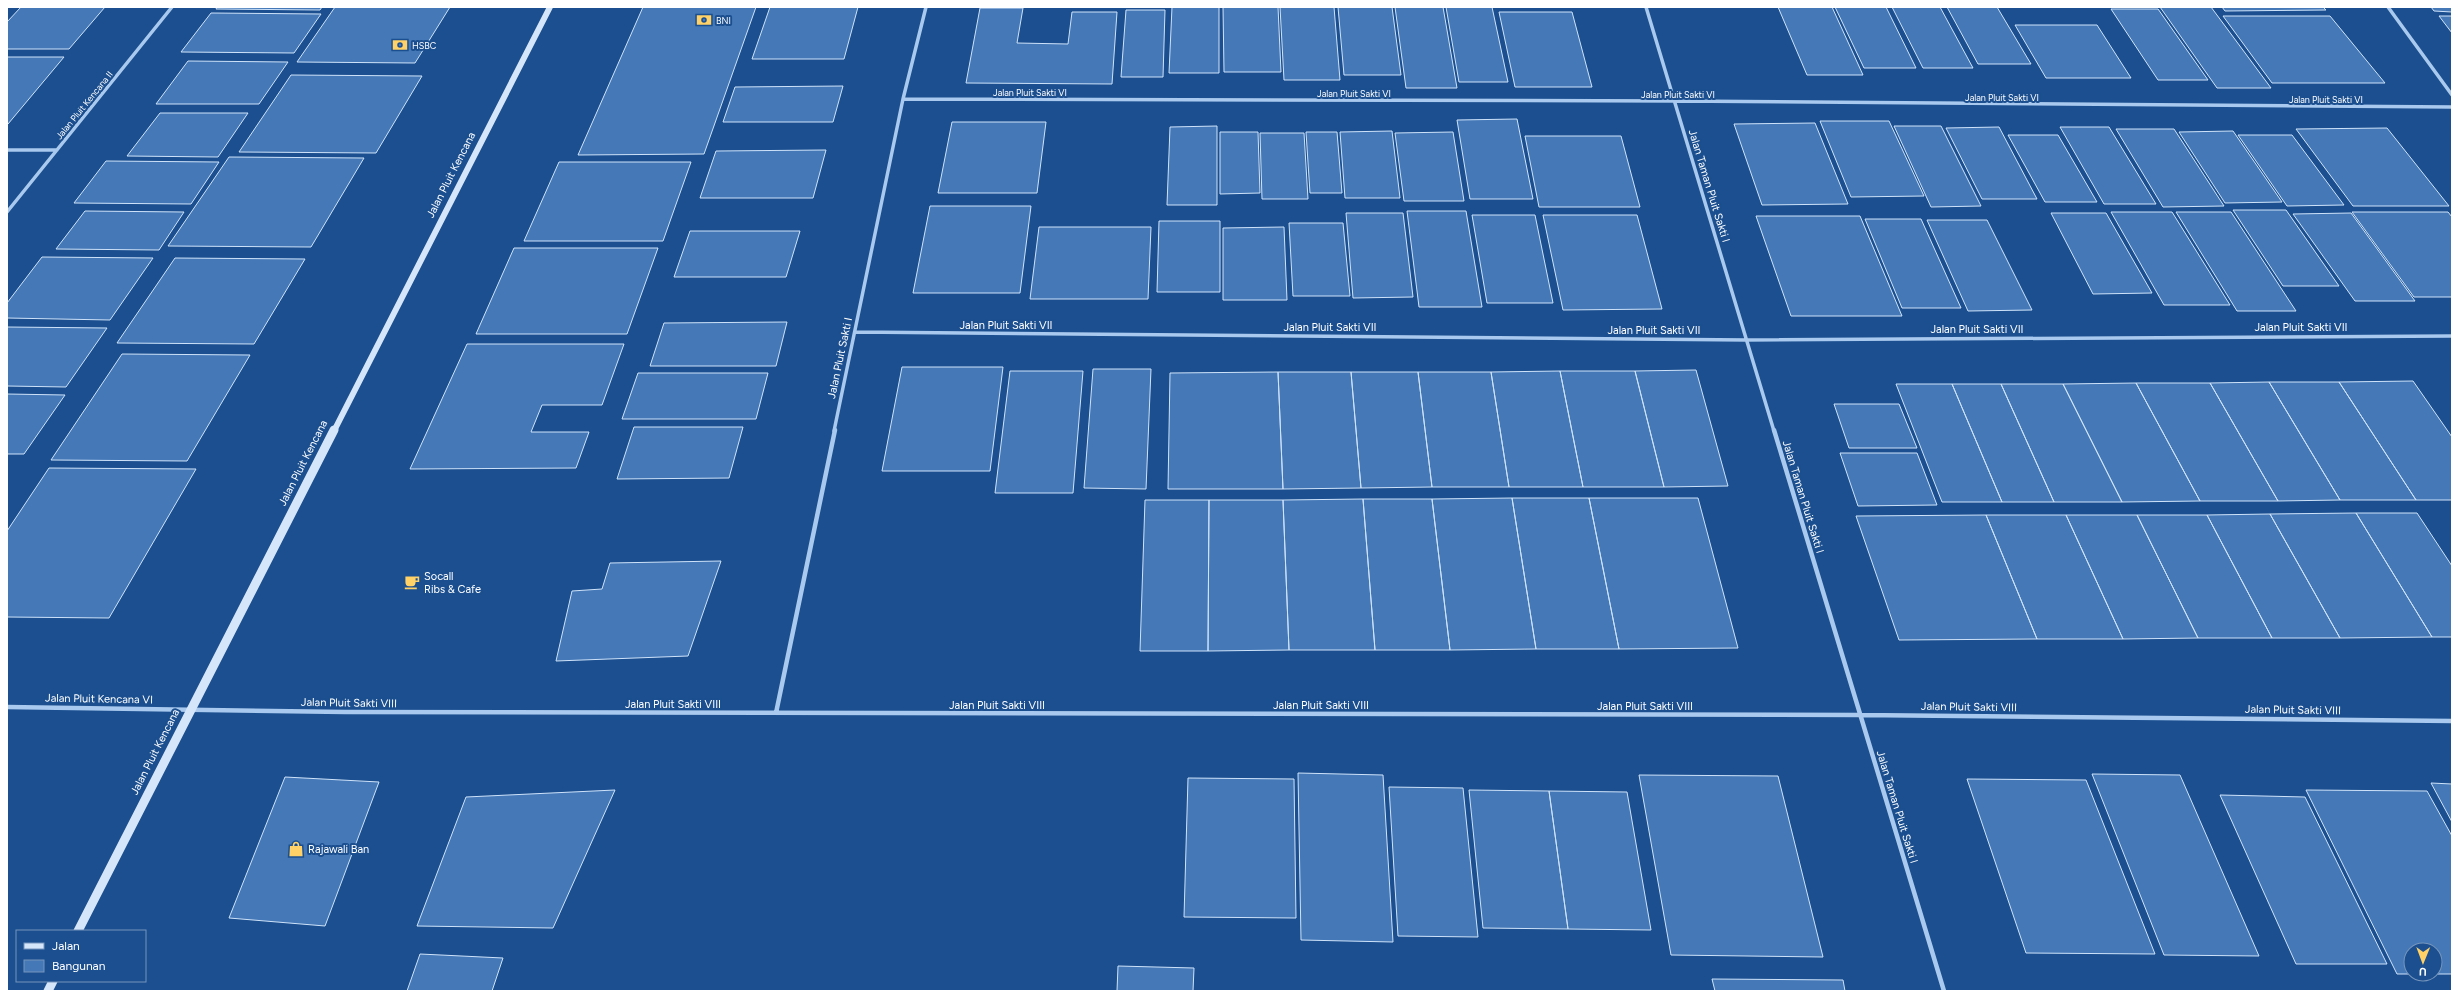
<svg xmlns="http://www.w3.org/2000/svg" width="2459" height="998" font-family="Figtree,sans-serif">
<rect width="100%" height="100%" fill="#1b4f8f"/>
<path fill="#4478b7" stroke="#cfe3fa" d="M21,7H105L69,49H7V22Z
M217,7H322L320,10L216,9Z
M335,7H450L415,63L297,62Z
M643,7H756L704,154L578,155Z
M770,7H858L844,59H752Z
M1172,7H1219V73H1169Z
M1223,7H1278L1281,72H1224Z
M1280,7H1334L1340,80H1284Z
M1338,7H1392L1401,75H1344Z
M1395,7H1443L1457,88H1406Z
M1446,7H1492L1508,82H1459Z
M1778,7H1832L1863,75H1807Z
M1835,7H1886L1916,68H1864Z
M1892,7H1940L1973,68H1923Z
M1947,7H1997L2031,64H1978Z
M2160,7H2211L2271,88H2217Z
M2222,7H2323L2326,10L2225,11Z
M2431,7H2452V12L2434,11Z
M980,8H1023L1017,43L1068,44L1072,12H1117L1112,84L966,83Z
M2111,9H2158L2208,80H2158Z
M1126,10H1165L1163,77H1121Z
M1499,12H1572L1592,87H1515Z
M211,13L321,14L294,53L181,52Z
M2223,16H2330L2385,83H2272Z
M2439,16H2452V33Z
M2015,25H2097L2131,78H2046Z
M7,57H64L8,124H7Z
M188,61L288,62L259,104H156Z
M291,75L422,76L376,153L239,152Z
M843,86L833,122H723L735,87Z
M160,113H248L218,157L127,156Z
M1517,119L1533,199H1470L1457,120Z
M1820,121H1889L1924,196L1851,197Z
M952,122H1046L1037,193H938Z
M1815,123L1848,204L1762,205L1734,124Z
M1217,126V205H1167L1170,127Z
M1894,126H1941L1981,206L1931,207Z
M1999,127L2037,199H1982L1946,128Z
M2060,127H2109L2156,204H2104Z
M2387,128L2449,206H2353L2296,129Z
M2116,129H2174L2224,206L2163,207Z
M1392,131L1400,198H1345L1340,132Z
M2233,131L2282,202L2225,203L2179,132Z
M1220,132H1258L1260,193L1220,194Z
M1306,132H1337L1342,193H1310Z
M1453,132L1464,201H1404L1395,133Z
M1260,133H1304L1308,199H1262Z
M2008,135H2058L2097,202H2045Z
M2238,135H2292L2344,205L2287,206Z
M1525,136H1621L1640,207H1539Z
M826,150L813,198H700L716,151Z
M229,157L364,158L311,247L168,246Z
M106,161L219,162L191,204L74,203Z
M559,162H691L663,241H524Z
M930,206H1031L1020,293H913Z
M2233,210H2286L2339,286H2283Z
M85,211L184,212L159,250L56,249Z
M1407,211H1466L1482,307H1419Z
M2111,212H2172L2230,305H2164Z
M2176,212H2231L2296,311H2237Z
M2352,212H2448L2452,217V297H2414Z
M1346,213H1403L1413,297L1353,298Z
M2051,213H2106L2152,293L2093,294Z
M2351,213L2415,301H2355L2293,214Z
M1472,215H1535L1553,303H1487Z
M1543,215H1637L1662,309L1563,310Z
M1756,216H1860L1902,316H1791Z
M1865,219H1921L1961,308H1902Z
M1927,220H1987L2032,310L1968,311Z
M1159,221H1220V292H1157Z
M1289,223H1343L1350,296H1293Z
M1039,227H1151L1148,299H1030Z
M1284,227L1287,300H1223V228Z
M690,231H800L786,277H674Z
M514,248H658L627,334H476Z
M42,257L153,258L110,320L7,318V303Z
M175,258L305,259L254,344L117,343Z
M787,322L776,366H650L664,323Z
M7,327L107,328L66,387L7,386Z
M467,344H624L602,405H542L531,432H589L576,468L410,469Z
M122,354L250,355L187,461L51,460Z
M902,367H1003L990,471H882Z
M1093,369H1151L1146,489L1084,488Z
M1696,370L1728,486L1664,487L1635,371Z
M1010,371H1083L1073,493H995Z
M1560,371H1635L1664,487H1583Z
M1560,371L1583,487H1509L1491,372Z
M1278,372H1351L1361,488L1283,489Z
M1278,372L1283,489H1168L1170,373Z
M1351,372H1418L1432,487L1361,488Z
M1418,372H1491L1509,487H1432Z
M638,373H768L756,419H622Z
M2413,381L2452,437V500H2416L2339,382Z
M2269,382H2339L2416,500H2340Z
M2269,382L2340,500L2278,501L2210,383Z
M2136,383H2210L2278,501H2200Z
M2136,383L2200,501L2122,502L2063,384Z
M1896,384H1952L2002,502H1942Z
M1952,384H2001L2054,502H2002Z
M2001,384H2063L2122,502H2054Z
M7,394L65,395L24,454H7Z
M1834,404H1899L1917,448H1849Z
M634,427H743L729,478L617,479Z
M1840,453H1917L1937,505L1858,506Z
M49,468L196,469L109,618L7,617V531Z
M1512,498H1589L1619,649H1536Z
M1512,498L1536,649L1450,650L1432,499Z
M1589,498H1698L1738,648L1619,649Z
M1363,499L1375,650H1289L1283,500Z
M1363,499H1432L1450,650H1375Z
M1145,500H1209L1208,651H1140Z
M1209,500H1283L1289,650L1208,651Z
M2356,513H2417L2452,566V637H2432Z
M2356,513L2432,637L2340,638L2270,514Z
M2270,514L2340,638H2272L2207,515Z
M1986,515L2037,639L1899,640L1856,516Z
M1986,515H2066L2123,639H2037Z
M2066,515H2137L2198,638L2123,639Z
M2137,515H2207L2272,638H2198Z
M721,561L688,656L556,661L572,591L602,589L610,563Z
M1298,773L1383,775L1393,942L1301,940Z
M2092,774L2180,775L2259,956L2164,955Z
M1639,775L1778,776L1823,957L1671,955Z
M285,777L379,782L325,926L229,918Z
M1188,778L1294,779L1296,918L1184,917Z
M1967,779L2086,780L2155,954L2026,953Z
M2431,783L2452,784V822Z
M1389,787L1463,788L1478,937L1398,936Z
M615,790L553,928L417,926L466,797Z
M1469,790L1549,791L1568,929L1483,928Z
M2306,790L2427,791L2452,836V974H2426H2435V950H2411V974H2397Z
M1549,791L1627,792L1651,930L1568,929Z
M2220,795L2305,797L2387,964H2296Z
M420,954L503,958L492,991H407Z
M1118,966L1194,968L1193,991H1117Z
M1712,979L1843,980L1845,991H1715Z"/>
<g fill="none" stroke-linecap="round" stroke-linejoin="round">
<path stroke="#a9c9ee" stroke-width="3.5" d="M1646,7L1774,431
M2388,7L2452,95
M903,99L1675,101L2452,107
M7,150H57
M7,212L172,7
M855,332L1746,340L2452,336
M834,431L903,99L926,7"/>
<path stroke="#a9c9ee" stroke-width="4.5" d="M1774,430L1944,991
M7,707L345,712L1860,715L2452,721
M776,713L835,430"/>
<path stroke="#d6e6fa" stroke-width="6" d="M334,431L550,7"/>
<path stroke="#d6e6fa" stroke-width="9" d="M78,931L334,430
M48,991L53,981"/>
</g>
<defs>
<g id="bank-bare" transform="scale(1.2)"><path d="M-6-4H6V4H-6ZM0-2.3a2.3 2.3 0 1 0 0 4.6a2.3 2.3 0 1 0 0-4.6Z" fill="#ffd166" stroke="#1b4f8f" stroke-width="2.5" paint-order="stroke"/></g>
<g id="cafe-bare" transform="scale(1.2)"><path d="M-5.5-4.5H6V0H3Q3 3.5 0 3.5H-2.5Q-5.5 3.5-5.5 0ZM3-3.2v2h1.7v-2ZM-6 4.5H4V6H-6Z" fill="#ffd166" stroke="#1b4f8f" stroke-width="2.5" paint-order="stroke"/></g>
<g id="shop-bare" transform="scale(1.2)"><path d="M-5-2.5h2.3a2.7 3.5 0 0 1 5.4 0H5L5.5 6h-11ZM-1.5-2.5h3a1.5 2.3 0 0 0-3 0Z" fill="#ffd166" stroke="#1b4f8f" stroke-width="2.5" paint-order="stroke"/></g>
</defs>
<g fill-rule="evenodd">
<use href="#bank-bare" x="704" y="20"/>
<use href="#bank-bare" x="400" y="45"/>
<use href="#cafe-bare" x="412" y="582"/>
<use href="#shop-bare" x="296" y="849"/>
</g>
<g text-anchor="middle" dominant-baseline="central" stroke-width="4" stroke-linejoin="round" paint-order="stroke">
<g font-size="9" fill="#fff" stroke="#1b4f8f" text-anchor="start">
<text x="716" y="20">BNI</text>
<text x="412" y="45">HSBC</text>
</g>
<g font-size="9" fill="#fff" stroke="#1b4f8f">
<text x="1030" y="92">Jalan Pluit Sakti VI</text>
<text x="1354" y="93">Jalan Pluit Sakti VI</text>
<text x="1678" y="94">Jalan Pluit Sakti VI</text>
<text x="2002" y="97">Jalan Pluit Sakti VI</text>
<text x="2326" y="99">Jalan Pluit Sakti VI</text>
<text transform="translate(84 105) rotate(-51)">Jalan Pluit Kencana II</text>
</g>
<g font-size="11" fill="#fff" stroke="#1b4f8f">
<text transform="translate(451 175) rotate(-63)">Jalan Pluit Kencana</text>
<text transform="translate(1709 186) rotate(73)">Jalan Taman Pluit Sakti I</text>
<text x="1006" y="325">Jalan Pluit Sakti VII</text>
<text x="1330" y="327">Jalan Pluit Sakti VII</text>
<text x="2301" y="327">Jalan Pluit Sakti VII</text>
<text x="1977" y="329">Jalan Pluit Sakti VII</text>
<text x="1654" y="330">Jalan Pluit Sakti VII</text>
<text transform="translate(840 358) rotate(-78)">Jalan Pluit Sakti I</text>
<text transform="translate(303 463) rotate(-63)">Jalan Pluit Kencana</text>
<text transform="translate(1803 497) rotate(73)">Jalan Taman Pluit Sakti I</text>
<text transform="translate(99 699) rotate(1)">Jalan Pluit Kencana VI</text>
<text transform="translate(349 703) rotate(1)">Jalan Pluit Sakti VIII</text>
<text x="673" y="704">Jalan Pluit Sakti VIII</text>
<text x="997" y="705">Jalan Pluit Sakti VIII</text>
<text x="1321" y="705">Jalan Pluit Sakti VIII</text>
<text x="1645" y="706">Jalan Pluit Sakti VIII</text>
<text transform="translate(1969 707) rotate(1)">Jalan Pluit Sakti VIII</text>
<text transform="translate(2293 710) rotate(1)">Jalan Pluit Sakti VIII</text>
<text transform="translate(155 752) rotate(-63)">Jalan Pluit Kencana</text>
<text transform="translate(1897 807) rotate(73)">Jalan Taman Pluit Sakti I</text>
</g>
<g font-size="11" fill="#fff" stroke="#1b4f8f" text-anchor="start">
<text x="424" y="576">Socall<tspan x="424" dy="13">Ribs &amp; Cafe</tspan></text>
<text x="308" y="849">Rajawali Ban</text>
</g>
</g>
<rect width="2459" height="998" fill="none" stroke="#ffffff" stroke-width="16"/>
<rect x="16" y="930" width="130" height="52" fill="#1b4f8f" stroke="#7695bc"/>
<rect x="24" y="943" width="20" height="6" fill="#d6e6fa" stroke="#7695bc"/>
<text x="52" y="950" font-size="12" fill="#ffffff">Jalan</text>
<rect x="24" y="960" width="20" height="12" fill="#4478b7" stroke="#7695bc"/>
<text x="52" y="970" font-size="12" fill="#ffffff">Bangunan</text>
<g transform="translate(2423 962) rotate(181)"><circle r="19" fill="#1b4f8f" stroke="#7695bc"/>
<path d="M0-3L7 15L0 10L-7 15Z" fill="#ffd166"/>
<text y="-6" font-size="11" font-weight="bold" text-anchor="middle" fill="#ffffff">U</text>
</g>
</svg>
